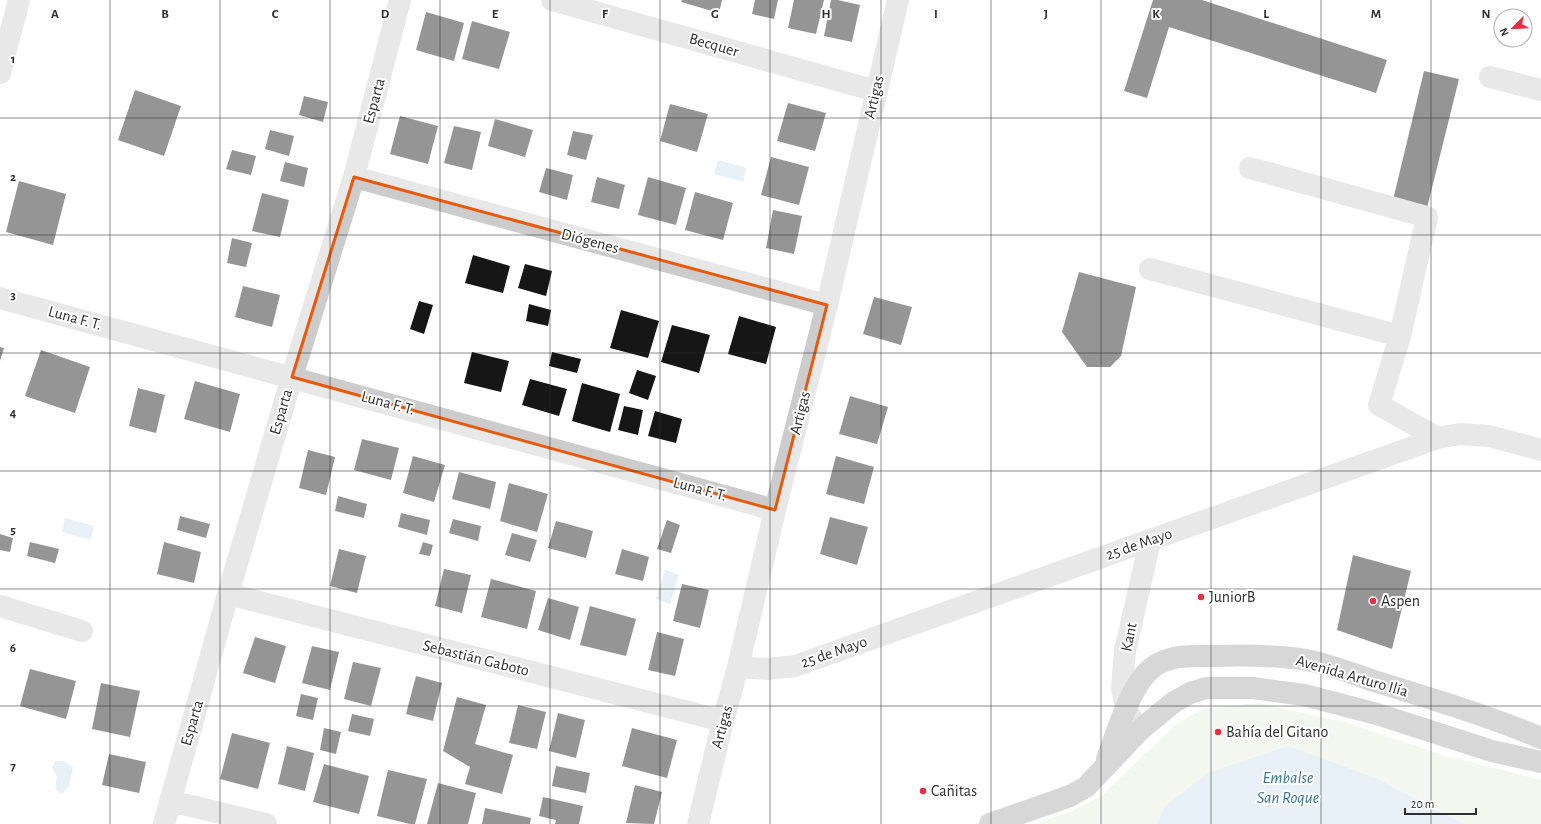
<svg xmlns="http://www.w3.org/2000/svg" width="1541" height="824" font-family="'Alegreya Sans',sans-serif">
<rect width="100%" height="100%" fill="#fff"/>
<path fill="#e6eddd" d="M1258,703L1348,723L1439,754L1541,780V824H1464L1378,779L1164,807L1157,824H1036L1072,811L1102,796L1175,725L1203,709Z"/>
<path fill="#c9e0ed" d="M718,160L746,168L743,182L714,174Z
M65,518L94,526L91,540L62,532Z
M665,570L679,575L670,604L656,599Z
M1288,746L1378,779L1464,824H1157L1164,807L1208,773Z
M55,761H63L73,767L69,786L61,794L55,788L57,777L52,768Z"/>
<path fill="#161616" d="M682,0H722L719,13L681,2Z
M755,0H778L774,19L752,14Z
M794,0H824L816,34L788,28Z
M831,0H838L860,5L852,42L824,36Z
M1153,0H1202L1387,60L1376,93L1169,27L1147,98L1124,91Z
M426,12L464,23L454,61L416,50Z
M472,21L510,32L499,69L462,59Z
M1424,71L1459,79L1427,208L1393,200Z
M135,90L181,106L164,156L118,140Z
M304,96L328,102L323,122L299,115Z
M788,103L826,113L815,151L777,141Z
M670,104L708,114L697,152L660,141Z
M400,116L438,126L428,164L390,154Z
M495,119L533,130L525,157L488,146Z
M454,126L481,132L472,170L444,163Z
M270,130L294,136L289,156L265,149Z
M573,131L593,135L586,160L567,155Z
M232,150L256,156L251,175L226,169Z
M771,157L809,167L799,205L761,195Z
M285,162L308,168L304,187L280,181Z
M546,168L573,175L567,200L539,192Z
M597,177L625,185L619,209L591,202Z
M648,177L686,188L676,225L638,215Z
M19,181L66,194L53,245L6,232Z
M695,192L733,203L723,240L685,230Z
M262,193L289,200L280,237L252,231Z
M773,210L802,216L794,254L766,248Z
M232,238L252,243L246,267L227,263Z
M473,255L510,266L503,293L465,283Z
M525,264L552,271L546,296L518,288Z
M1079,272L1136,287L1121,356L1110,367H1087L1062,332Z
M243,286L280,295L272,327L235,317Z
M874,297L912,307L901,345L863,334Z
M419,301L433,305L424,334L410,329Z
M529,304L551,310L548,326L526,321Z
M621,310L659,321L648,358L610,348Z
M739,316L776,327L766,364L728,354Z
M672,325L710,335L699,373L661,362Z
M0,347L4,348L0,361Z
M41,350L90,367L75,413L25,396Z
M472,352L509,361L501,392L464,383Z
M552,352L581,359L577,373L549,366Z
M637,370L656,376L648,400L629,393Z
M530,379L567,389L559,416L522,405Z
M195,381L240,394L230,432L184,419Z
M582,383L620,394L610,432L572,421Z
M138,388L165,395L156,433L129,426Z
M850,396L888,407L877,444L839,434Z
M624,406L643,410L638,435L618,430Z
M655,411L682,419L676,443L648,436Z
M362,439L399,448L391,480L354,470Z
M308,450L335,457L326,495L299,488Z
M413,456L445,465L434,502L403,493Z
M836,456L874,467L864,504L826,494Z
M459,472L496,482L490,509L452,499Z
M509,483L548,494L537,532L500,521Z
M338,496L367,504L364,518L335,511Z
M401,513L430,520L427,535L398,527Z
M180,516L210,524L206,538L177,530Z
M830,517L868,527L857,565L820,554Z
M453,519L481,526L478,541L449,533Z
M667,520L680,525L671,553L657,549Z
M556,521L593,531L586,558L548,548Z
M512,533L537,540L530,562L505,555Z
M0,534L13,538L10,552L0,550Z
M30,542L59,549L55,563L27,556Z
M164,542L201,552L194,583L157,574Z
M423,542L433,545L430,556L419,554Z
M339,549L366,556L357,593L330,586Z
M622,549L649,557L643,581L615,574Z
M1353,555L1411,571L1392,649L1337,630Z
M444,569L471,575L462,613L435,606Z
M491,579L536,591L527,629L481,617Z
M682,584L709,590L700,628L673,621Z
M548,598L579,607L570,640L538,630Z
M590,606L636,619L626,656L580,645Z
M657,632L684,639L675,676L648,670Z
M255,637L286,646L275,683L243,673Z
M312,646L339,652L330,690L302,683Z
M353,662L381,668L371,706L344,699Z
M30,669L76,681L66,719L20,706Z
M416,676L442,683L433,721L406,714Z
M101,683L140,691L130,737L92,729Z
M301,694L318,698L313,720L296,716Z
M457,697L486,705L475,744L513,755L502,794L465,784L470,767L443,751Z
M518,705L546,712L537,749L509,743Z
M558,713L585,720L576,758L549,751Z
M352,714L374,719L370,736L348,731Z
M324,728L341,732L336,754L320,750Z
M632,728L677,740L667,778L622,766Z
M232,733L270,743L258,789L220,779Z
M287,746L314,753L305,791L278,784Z
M109,754L146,762L139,793L102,785Z
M324,764L369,776L359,814L313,802Z
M556,766L590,773L586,793L552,786Z
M388,770L427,779L415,824H410L377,816Z
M438,783L476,793L468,824H427Z
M635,785L662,792L654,824L626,823Z
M543,797L583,806L579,824H555L556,820L539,816Z
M485,808L531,818L530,824H482Z"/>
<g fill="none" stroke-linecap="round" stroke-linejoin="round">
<path stroke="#ccc" stroke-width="22" d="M552,0L876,91
M0,73L19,0
M1490,77L1541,90
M1250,168L1427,217L1400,336L1379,405L1438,438
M354,177L827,305
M1150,269L1400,336
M0,298L775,510
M228,594L723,721
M0,606L82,631
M738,667L769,669L795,666L1438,438L1460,434L1489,436L1541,450
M1131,717L1127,712L1122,688L1125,651L1150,541
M170,801L266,824
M164,824L228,594L292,377L354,177L400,0
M698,824L723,721L738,667L775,510L827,305L898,0"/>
<path stroke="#a7a7a7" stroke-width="22" d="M1107,759C1117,733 1130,685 1152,668C1170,654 1192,656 1213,656C1244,655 1275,655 1306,660C1334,665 1360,677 1387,685C1439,701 1491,717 1541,738
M990,824L1070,796L1086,787L1141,729L1174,702L1190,693L1206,688H1253L1304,695L1377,714L1492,751L1541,762"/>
</g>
<path d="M0 0H1541V824H0ZM354,177L827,305L775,510L292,377Z" fill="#fff" fill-opacity=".55" fill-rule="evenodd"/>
<path fill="none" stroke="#e8590c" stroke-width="3" stroke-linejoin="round" d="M354,177L827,305L775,510L292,377Z"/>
<path fill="none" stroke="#2f2f2f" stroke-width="1" stroke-opacity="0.55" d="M110,0V824M220,0V824M330,0V824M440,0V824M550,0V824M660,0V824M770,0V824M881,0V824M991,0V824M1101,0V824M1211,0V824M1321,0V824M1431,0V824M0,118H1541M0,235H1541M0,353H1541M0,471H1541M0,589H1541M0,706H1541"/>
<g fill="#e92f44" stroke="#fff" stroke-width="1.5">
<circle cx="1201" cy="597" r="4"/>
<circle cx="1373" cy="601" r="4"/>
<circle cx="1218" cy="732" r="4"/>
<circle cx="923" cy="791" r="4"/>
</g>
<g text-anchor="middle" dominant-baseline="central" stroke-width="4" stroke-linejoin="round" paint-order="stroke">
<g font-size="16" fill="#2f2f2f" stroke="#fff">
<text transform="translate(714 45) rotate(16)">Becquer</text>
<text transform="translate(874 97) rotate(-77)">Artigas</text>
<text transform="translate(374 101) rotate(-75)">Esparta</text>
<text transform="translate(590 241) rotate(15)">Diógenes</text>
<text transform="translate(75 318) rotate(15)">Luna F. T.</text>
<text transform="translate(388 403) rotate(15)">Luna F. T.</text>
<text transform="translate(281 412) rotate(-74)">Esparta</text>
<text transform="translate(800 413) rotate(-76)">Artigas</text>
<text transform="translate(700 489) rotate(15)">Luna F. T.</text>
<text transform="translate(1139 544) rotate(-19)">25 de Mayo</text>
<text transform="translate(1129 637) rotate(-79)">Kant</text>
<text transform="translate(834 652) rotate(-19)">25 de Mayo</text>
<text transform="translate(476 658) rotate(14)">Sebastián Gaboto</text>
<text transform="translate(1352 676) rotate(16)">Avenida Arturo Ilía</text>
<text transform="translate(192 723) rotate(-74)">Esparta</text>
<text transform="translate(722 727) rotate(-75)">Artigas</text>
</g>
<g font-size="16" fill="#2f2f2f" stroke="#fff" text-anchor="start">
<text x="1209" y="597">JuniorB</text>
<text x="1381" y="601">Aspen</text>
<text x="1226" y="732">Bahía del Gitano</text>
<text x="931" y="791">Cañitas</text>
</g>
<g font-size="17" font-style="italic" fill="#3b7493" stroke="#fff">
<text x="1288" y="777">Embalse<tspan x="1288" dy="20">San Roque</tspan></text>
</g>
</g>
<g font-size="13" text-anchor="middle" font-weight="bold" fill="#2f2f2f" stroke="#fff" stroke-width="4" stroke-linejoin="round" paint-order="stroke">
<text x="55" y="18">A</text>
<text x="165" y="18">B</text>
<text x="275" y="18">C</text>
<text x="385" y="18">D</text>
<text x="495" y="18">E</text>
<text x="605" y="18">F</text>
<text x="715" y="18">G</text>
<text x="826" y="18">H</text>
<text x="936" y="18">I</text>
<text x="1046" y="18">J</text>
<text x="1156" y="18">K</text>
<text x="1266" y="18">L</text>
<text x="1376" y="18">M</text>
<text x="1486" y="18">N</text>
<text x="13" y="63">1</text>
<text x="13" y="181">2</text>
<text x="13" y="299">3</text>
<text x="13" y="417">4</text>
<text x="13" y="534">5</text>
<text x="13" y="652">6</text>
<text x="13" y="770">7</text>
</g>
<g transform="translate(1513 28) rotate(246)"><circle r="19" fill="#ffffff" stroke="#acacac"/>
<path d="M0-3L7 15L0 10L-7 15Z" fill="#e92f44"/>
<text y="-6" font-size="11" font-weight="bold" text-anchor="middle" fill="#2f2f2f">N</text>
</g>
<path d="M1405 808v6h71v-6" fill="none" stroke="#2f2f2f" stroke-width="2"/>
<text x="1411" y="808" font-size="12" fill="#2f2f2f" stroke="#ffffff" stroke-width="3" paint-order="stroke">20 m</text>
</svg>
